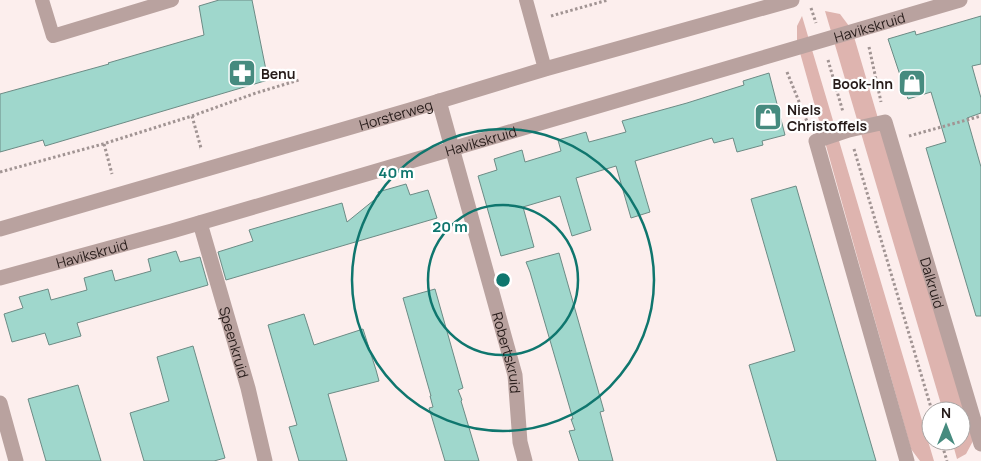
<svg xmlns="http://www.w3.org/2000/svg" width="981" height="461" font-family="Manrope,sans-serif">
<rect width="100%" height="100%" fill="#fceeed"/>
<path fill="#deb4af" d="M825,11L840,14L852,30L973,441L966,454L957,459L952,441H961V411H943Z
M802,16L934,461H920L911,449L797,42V26Z"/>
<path fill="#9fd7cc" stroke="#6c8b85" d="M219,0H252L268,80L45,146L43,140L0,152V94L109,64L108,63L204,35L199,6Z
M981,16V64L972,66L981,98V113L967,118L981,167V316H976L926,148L946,142L931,92L908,99L888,39L915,31L916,35Z
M769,73L785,135L762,141L763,145L737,152L733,138L714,143L712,138L635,161L650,212L631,218L616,166L576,178L591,230L572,236L560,196L523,207L534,247L501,256L478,176L497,170L494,159L522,150L525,162L561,151L558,140L586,132L589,142L626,132L622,121L687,103L744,85L743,81Z
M406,184L410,195L428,190L437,218L226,280L218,252L253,241L249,230L342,203L347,222L379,196L378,192Z
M796,186L840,338L876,461H777L749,365L795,351L751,199Z
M176,251L180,262L200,257L208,285L77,323L81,336L49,345L45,333L12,342L4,314L23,308L19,297L48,289L51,300L87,290L84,278L112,270L115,281L151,271L148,259Z
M559,253L604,411L600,412L613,461H579L569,431L575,430L571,419H573L530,272L526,262Z
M435,289L463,388L458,390L462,400L461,401L479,461H445L429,408L433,407L430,396H431L403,298Z
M304,314L314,345L363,329L376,370L379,381L328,394L347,461H299L289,427L297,425L268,325Z
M193,346L225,458L214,461H144L130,413L169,401L157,357Z
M78,385L101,461H46L28,399Z"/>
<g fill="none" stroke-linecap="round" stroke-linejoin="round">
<path stroke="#a19493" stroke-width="3" stroke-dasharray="2.5 2.5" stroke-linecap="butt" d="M811,8L816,23
M551,16L608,0
M869,47L881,102
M828,60L843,112
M787,72L808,124
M192,116L201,148H199
M909,136L981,116
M104,144L112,174
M854,149L932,411
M0,172L103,144L192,116L256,93L299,80
M941,441L947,461"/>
<path stroke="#b9a29f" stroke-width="14" d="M42,0L53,36L172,0
M526,0L545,69"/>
<g stroke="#b9a29f" stroke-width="15">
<path id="s1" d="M439,101L515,375L520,442L525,461"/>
<path id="s2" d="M200,223L248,388L265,461"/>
<path id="s3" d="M0,278L172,231L960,0"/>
<path d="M0,403L16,461"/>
<path id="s4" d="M907,461L816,141L849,130L885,122L981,444"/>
</g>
<path stroke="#b9a29f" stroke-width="15" id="s5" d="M0,229L410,110L545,69L792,0"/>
</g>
<g fill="none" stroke="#0f766e" stroke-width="2.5">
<circle cx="503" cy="280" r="75"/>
<circle cx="503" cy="280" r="151"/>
</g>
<defs>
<g id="pharmacy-square" transform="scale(1.4375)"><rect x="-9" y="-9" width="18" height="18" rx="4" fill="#468b7f" stroke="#fff"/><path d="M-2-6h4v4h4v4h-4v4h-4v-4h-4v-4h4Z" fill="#fff"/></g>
<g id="shop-square" transform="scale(1.4375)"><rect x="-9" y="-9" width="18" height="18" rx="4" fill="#468b7f" stroke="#fff"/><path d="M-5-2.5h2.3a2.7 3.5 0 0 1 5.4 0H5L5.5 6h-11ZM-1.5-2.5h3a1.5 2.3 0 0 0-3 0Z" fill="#fff"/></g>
</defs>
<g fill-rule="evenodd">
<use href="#pharmacy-square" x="242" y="73"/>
<use href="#shop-square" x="912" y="83"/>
<use href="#shop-square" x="768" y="117"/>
</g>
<g text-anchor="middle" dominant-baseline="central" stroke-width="4.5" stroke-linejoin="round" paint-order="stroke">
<g font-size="14" fill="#261b19" stroke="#fff">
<text stroke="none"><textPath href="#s3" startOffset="905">Havikskruid</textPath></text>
<text stroke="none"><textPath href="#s5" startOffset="412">Horsterweg</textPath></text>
<text stroke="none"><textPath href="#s3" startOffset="500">Havikskruid</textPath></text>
<text stroke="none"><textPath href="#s3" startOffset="95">Havikskruid</textPath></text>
<text stroke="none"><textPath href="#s4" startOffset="572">Dalkruid</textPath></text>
<text stroke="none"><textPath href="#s2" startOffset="124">Speenkruid</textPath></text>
<text stroke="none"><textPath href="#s1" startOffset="261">Robertskruid</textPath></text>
</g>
<g font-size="14" font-weight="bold" fill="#261b19" stroke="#fff" text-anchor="start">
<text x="261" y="73">Benu</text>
<text x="893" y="83" text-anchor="end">Book-Inn</text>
<text x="787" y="109">Niels<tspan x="787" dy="16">Christoffels</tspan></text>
</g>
</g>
<circle cx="503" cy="280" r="8" fill="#0f766e" stroke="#fff" stroke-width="2.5"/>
<g font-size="15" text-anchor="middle" font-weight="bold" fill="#0f766e" stroke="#fff" stroke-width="4.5" stroke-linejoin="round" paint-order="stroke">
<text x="396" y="178">40 m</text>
<text x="450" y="232">20 m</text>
</g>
<g transform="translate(946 426)"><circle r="24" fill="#ffffff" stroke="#a8a4a3"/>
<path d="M0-4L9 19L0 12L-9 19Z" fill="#468b7f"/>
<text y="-8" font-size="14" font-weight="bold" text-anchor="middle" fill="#261b19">N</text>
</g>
</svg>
